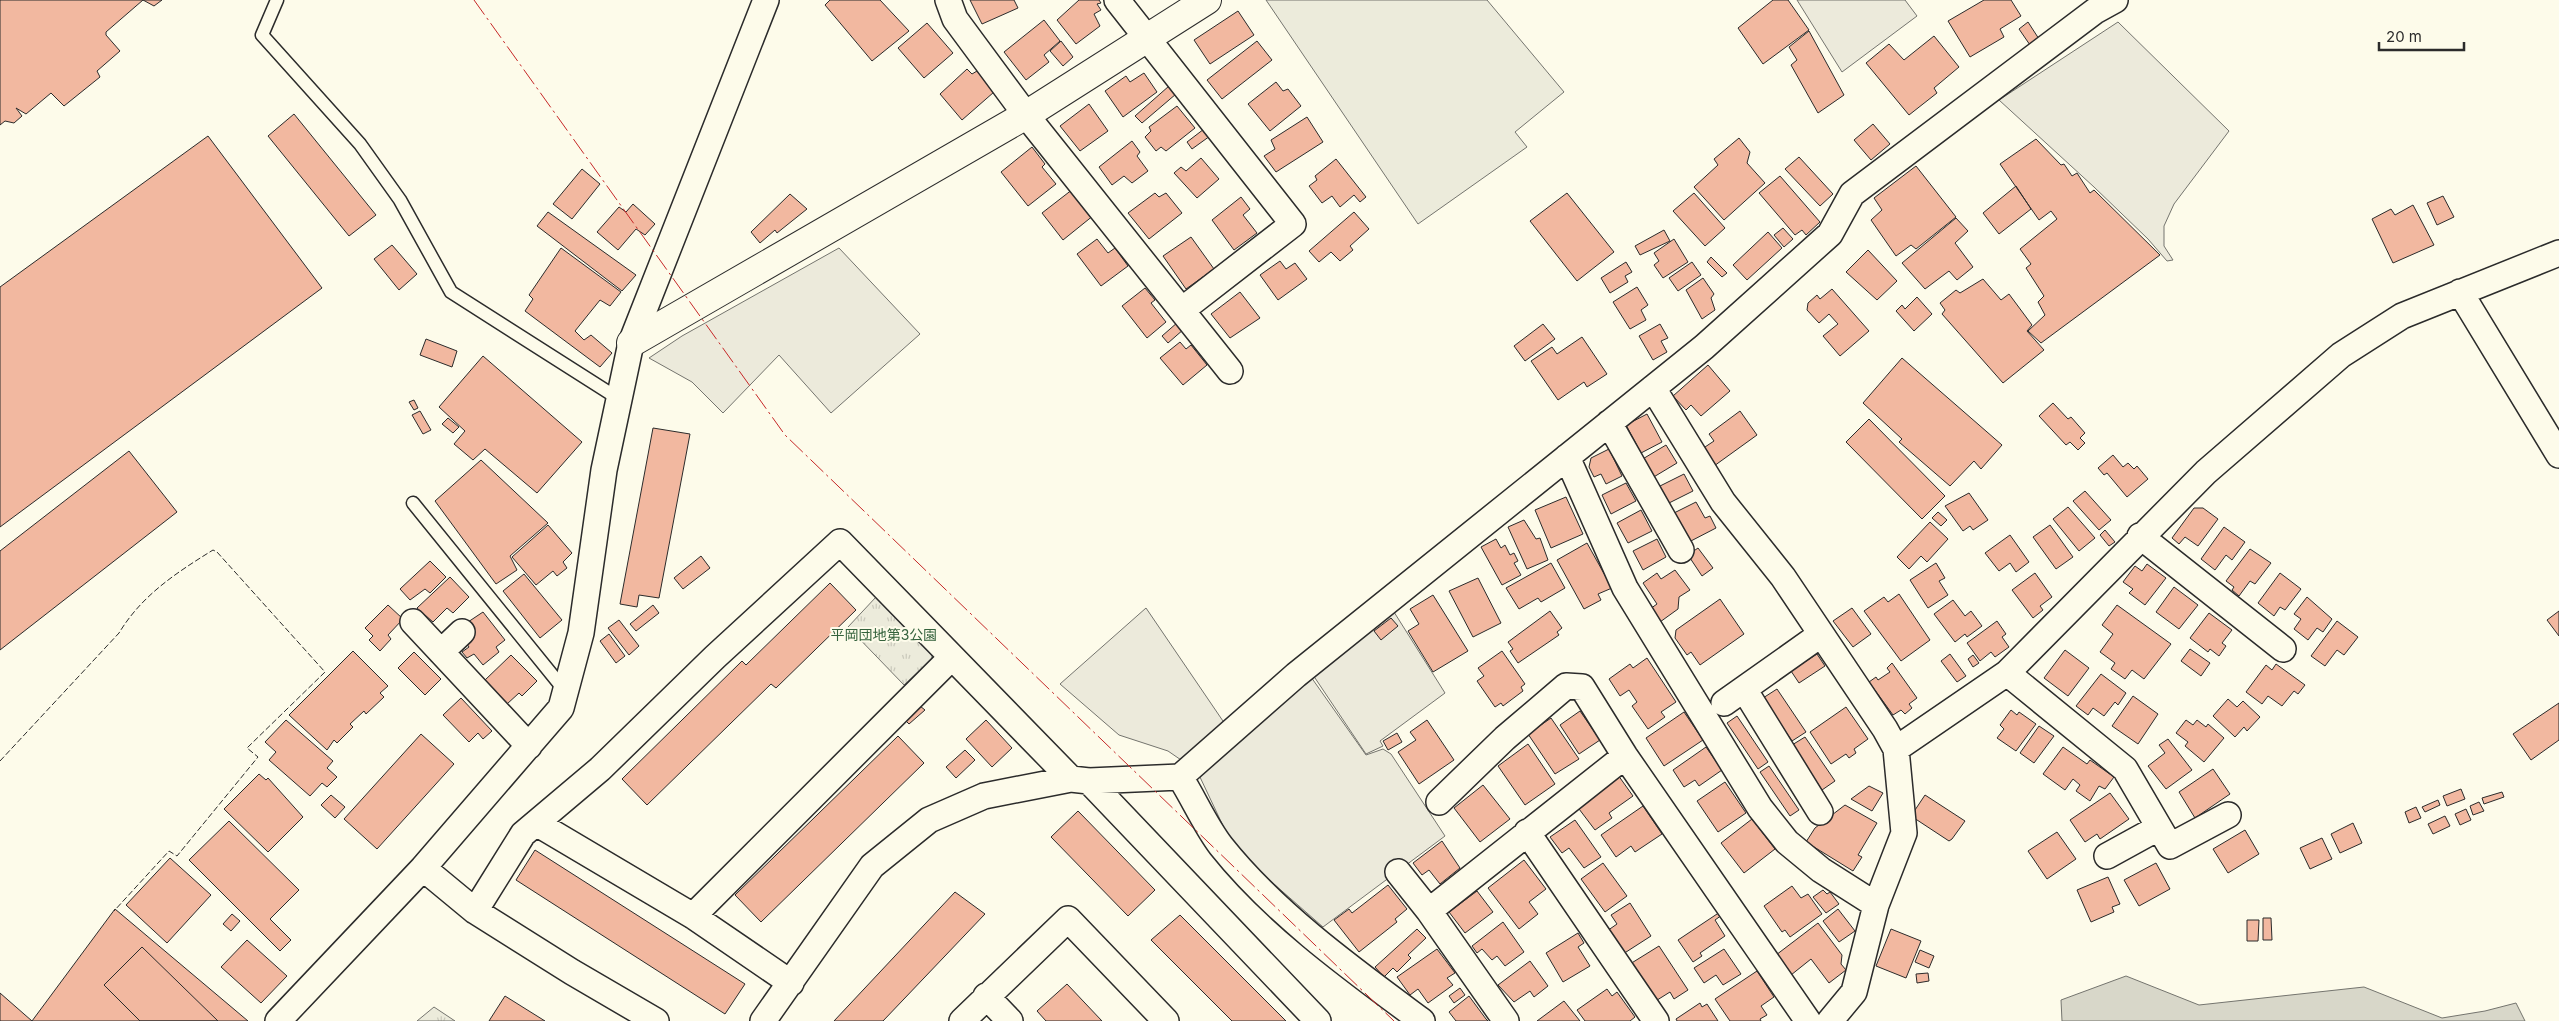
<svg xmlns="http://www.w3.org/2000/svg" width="2559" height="1021" font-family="Inter,'Noto Sans JP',sans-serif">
<defs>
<pattern id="park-tufts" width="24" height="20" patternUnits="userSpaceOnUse" patternTransform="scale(1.25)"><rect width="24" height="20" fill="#ecebdb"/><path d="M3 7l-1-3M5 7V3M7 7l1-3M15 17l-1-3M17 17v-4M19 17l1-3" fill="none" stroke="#cbcabc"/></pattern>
</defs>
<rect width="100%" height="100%" fill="#fdfbea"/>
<path fill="#ecebdb" stroke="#74746e" d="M1266,0H1487L1564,92L1515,132L1527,147L1418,224Z"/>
<path fill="url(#park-tufts)" stroke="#74746e" d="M876,597L932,654V659L904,685L848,627Z
M434,1007L455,1021H417Z"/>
<path fill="#eceadb" stroke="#74746e" d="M1797,0H1905L1917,16L1842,72Z
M2118,22L2229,131L2174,204L2164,226V246L2173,260L2167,261L2148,239L2094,187L1999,100Z
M839,248L920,334L831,413L779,355L723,413L692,382L649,358L682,336Z
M1146,608L1225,724L1184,762L1168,751L1119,735L1060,684Z
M1394,612L1445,693L1380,741L1383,746L1366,754L1313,675Z
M1311,677L1366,755L1383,749L1391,754L1445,836L1323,927L1234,849L1199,775Z"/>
<path fill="#d8d7c9" stroke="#74746e" d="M2126,976L2199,1005L2364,987L2442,1018L2485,1011L2516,1003L2525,1021H2062L2061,1000Z"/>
<path fill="#f2b8a0" stroke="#2b2b2b" d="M0,0H162L154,6L143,0L106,32V35L120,51L97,71L100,77L64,106L51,93L26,114L16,108L22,116L14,123L5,121L0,125Z
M830,0H880L909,31L872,61L825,5Z
M970,0H1014L1018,8L982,24Z
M1079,0H1099L1101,3L1097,4L1101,10L1094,14L1100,26L1076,44L1057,20Z
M1773,0H1788L1809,30L1763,64L1738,28Z
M1984,0H2011L2021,16L2000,29L2004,37L1970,57L1948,21Z
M1238,11L1254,35L1210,64L1194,40Z
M1044,20L1060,41L1044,55L1049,62L1026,80L1004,52Z
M2028,22L2039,39L2030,45L2019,29Z
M927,23L953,53L924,78L898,48Z
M1809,31L1844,95L1818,113L1791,65L1797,60L1789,47Z
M1934,36L1959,67L1934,88L1937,93L1909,115L1866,63L1889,44L1904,60Z
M1061,41L1073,57L1063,66L1050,51Z
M1257,41L1272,60L1222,99L1207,80Z
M967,69L972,74L977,71L994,92L962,120L940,94Z
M1144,73L1157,92L1123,117L1105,91L1126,76L1130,82Z
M1276,82L1283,91L1288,89L1301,106L1270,131L1248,104Z
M1169,86L1176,94L1142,123L1135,116Z
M1089,104L1108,131L1080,151L1060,126Z
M1177,106L1195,128L1166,151L1161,147L1156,151L1145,137L1151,131L1149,127Z
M294,114L376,215L349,236L268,136Z
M1307,117L1323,142L1276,172L1264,156L1275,149L1271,140Z
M1873,124L1890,144L1871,160L1854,140Z
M1204,129L1210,136L1192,149L1187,142Z
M208,136L322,288L0,527V287Z
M1739,138L1750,152L1747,163L1765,183L1724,220L1694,187L1718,165L1714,159Z
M2036,139L2061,165L2064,164L2072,176L2077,173L2090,193L2094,190L2160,255L2041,343L2028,331L2045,315L2038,302L2044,296L2026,268L2031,264L2020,249L2057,219L2051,211L2039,220L2000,164Z
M1132,141L1140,152L1137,156L1148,171L1132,183L1124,176L1112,185L1099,167Z
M1032,147L1045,164L1042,167L1056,184L1028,206L1001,172Z
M1799,157L1833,194L1820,206L1785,169Z
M1201,158L1219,179L1197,198L1174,173L1181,167L1186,171Z
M1336,159L1366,197L1360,202L1354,195L1340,207L1332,196L1322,203L1309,186L1317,180L1315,176Z
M1916,166L1956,217L1916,249L1911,245L1896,256L1871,220L1882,210L1874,198Z
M582,169L600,184L572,219L553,204Z
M1780,176L1820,222L1806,235L1802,230L1795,235L1759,193Z
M2016,186L2031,209L1999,234L1983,213Z
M1073,189L1094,215L1063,240L1042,213Z
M1155,193L1159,197L1166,193L1182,213L1149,239L1128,213Z
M1567,193L1614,252L1577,281L1530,221Z
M1694,193L1725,228L1705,246L1673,211Z
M790,194L807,209L777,233L775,230L760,243L751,232Z
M2443,196L2454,217L2437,225L2427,203Z
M1241,197L1250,209L1243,215L1257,233L1234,250L1212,220Z
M633,204L655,224L645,235L636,229L618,250L597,232L619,207L626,212Z
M2413,205L2434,245L2393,263L2372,219L2391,209L2395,215Z
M548,212L636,275L622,291L537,226Z
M1354,212L1369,229L1350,246L1353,250L1340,261L1331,252L1319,262L1309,251Z
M1956,218L1968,231L1955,243L1973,267L1957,280L1949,271L1925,289L1902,263Z
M1783,228L1793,239L1784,247L1774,235Z
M1664,230L1670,241L1640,255L1635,246Z
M1768,232L1782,248L1747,280L1733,265Z
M1191,237L1214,269L1186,289L1163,256Z
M1097,239L1108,253L1115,248L1128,266L1101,286L1077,254Z
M1674,239L1688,262L1663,278L1654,265L1659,261L1654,253Z
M392,245L417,274L399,290L374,259Z
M561,248L621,292L610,306L600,300L575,331L584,340L591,335L612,353L600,367L525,311L533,299L529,295Z
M1868,250L1897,281L1877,300L1846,272Z
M1711,257L1727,273L1722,277L1707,262Z
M1280,261L1286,269L1295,263L1307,279L1278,300L1260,275Z
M1626,262L1632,272L1625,276L1628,282L1610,293L1601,278Z
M1692,262L1701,275L1678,291L1669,278Z
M1703,278L1714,294L1711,298L1715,310L1702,319L1686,290Z
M1983,279L2001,300L2009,294L2032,325L2027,331L2044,350L2003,383L1942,314L1945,310L1940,303L1956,290L1960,293Z
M1637,287L1648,305L1641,310L1646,320L1630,329L1613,302Z
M1145,288L1155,300L1151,303L1166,322L1147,338L1122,306Z
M1832,289L1869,331L1840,356L1823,336L1838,324L1829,314L1819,323L1807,310L1808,303L1817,295L1820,299Z
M1240,292L1260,318L1230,338L1211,314Z
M1917,297L1932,314L1914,331L1896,311L1902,305L1905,309Z
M1178,322L1184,329L1168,343L1162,336Z
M1543,324L1555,339L1525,361L1514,346Z
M1660,324L1668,338L1661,341L1667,352L1653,360L1639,336Z
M1582,337L1607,374L1587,387L1584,382L1558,400L1531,361L1552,347L1557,354Z
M426,339L457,351L452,367L420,355Z
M1180,342L1186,349L1191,345L1207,365L1183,385L1160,358Z
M483,356L582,442L537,493L485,449L473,460L454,444L465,431L439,407Z
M1902,358L2002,445L1981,469L1974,461L1950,486L1899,442L1902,439L1863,403Z
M1708,365L1730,391L1701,416L1691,405L1686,410L1673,396Z
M414,400L418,408L414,410L409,402Z
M2053,403L2068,419L2071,417L2085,433L2080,438L2085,443L2078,450L2070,442L2066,445L2039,416Z
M420,411L431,430L423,434L412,415Z
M1740,411L1757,435L1714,466L1702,449L1714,441L1709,434Z
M1647,414L1662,442L1641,453L1626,425Z
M448,418L459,427L453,433L442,424Z
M1869,419L1945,496L1922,519L1846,442Z
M653,428L690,434L659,598L639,595L637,607L620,604Z
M1666,445L1677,463L1652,478L1641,460Z
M1609,449L1622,476L1606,484L1601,474L1594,477L1589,467L1591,458Z
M129,451L177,512L0,650V551Z
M2113,455L2123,467L2128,463L2134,469L2137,466L2148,479L2127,497L2107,473L2104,475L2098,468Z
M481,460L548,523L510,556L517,570L496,584L435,501Z
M1684,474L1693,491L1665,505L1656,488Z
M1626,483L1636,501L1611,514L1602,495Z
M2085,491L2111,520L2099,530L2073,501Z
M1969,493L1988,520L1973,530L1970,526L1963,531L1945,506Z
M1566,497L1583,534L1551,548L1535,510Z
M1696,502L1705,518L1710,516L1716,528L1687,543L1672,514Z
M2068,507L2095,538L2079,551L2053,519Z
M2194,508H2203L2218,519L2198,546L2185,537L2179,544L2172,538Z
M1641,510L1652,531L1628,543L1617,523Z
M1938,512L1947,520L1941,526L1932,518Z
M1524,520L1536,539L1540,538L1548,560L1527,569L1508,527Z
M1930,522L1948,539L1927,562L1921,556L1909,569L1897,557Z
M548,525L572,553L563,562L567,568L557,576L553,571L536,585L512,557Z
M2050,525L2073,557L2056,569L2033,537Z
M2224,527L2245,542L2232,560L2226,555L2215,570L2201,559Z
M2105,530L2115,542L2109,546L2100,535Z
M2010,535L2029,562L2016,572L2010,563L1999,571L1985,553Z
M1496,539L1501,548L1505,545L1510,555L1514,553L1518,561L1514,563L1521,575L1502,585L1481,547Z
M1657,539L1666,557L1643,570L1633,551Z
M1587,543L1612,588L1598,594L1601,600L1584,609L1557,560Z
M1698,548L1713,568L1702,576L1688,555Z
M2250,549L2271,563L2255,584L2250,581L2239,596L2232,590L2234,587L2226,581Z
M701,556L710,568L683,589L674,578Z
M430,561L446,577L430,593L425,589L410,600L400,589Z
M1551,563L1565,588L1541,602L1538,598L1519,609L1506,588Z
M1936,563L1945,578L1939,581L1948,595L1928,608L1910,580Z
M2147,564L2166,578L2145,605L2129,593L2133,589L2123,582L2135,566L2142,571Z
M1675,570L1690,590L1679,597L1678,609L1660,622L1650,609L1657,604L1643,583L1657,573L1661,579Z
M2035,573L2052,597L2040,606L2043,610L2033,618L2012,590Z
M2280,573L2301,589L2285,610L2280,607L2274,616L2258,603Z
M524,574L562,620L540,638L503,591Z
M450,577L469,597L453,613L447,608L433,622L417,608Z
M1478,578L1501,623L1473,637L1449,591Z
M830,583L856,610L776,688L771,684L647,805L622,779L742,661L746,665Z
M2174,587L2198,605L2179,629L2156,612Z
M1899,594L1930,640L1901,661L1864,611L1884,597L1888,602Z
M1433,595L1468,651L1433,672L1408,631L1419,624L1410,609Z
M2307,597L2332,619L2323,632L2317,628L2308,640L2294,629L2301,619L2294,614Z
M1720,599L1744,634L1700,665L1691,652L1687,655L1675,638L1676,630Z
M1953,600L1965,616L1971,611L1982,626L1967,637L1965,634L1955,642L1934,614Z
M388,605L403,619L388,635L391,639L380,651L369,640L373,636L365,628Z
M653,605L659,613L636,631L630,624Z
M2117,605L2171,644L2144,679L2132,670L2125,679L2111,669L2115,663L2100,652L2113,634L2102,625Z
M1852,608L1871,634L1853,647L1833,621Z
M1550,611L1562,628L1557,632L1559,635L1518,663L1510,651L1513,649L1508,642Z
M2559,611V636L2547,620Z
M483,612L505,640L496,647L499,652L483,665L474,654L467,658L462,652L469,647L466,643L474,636L465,624Z
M2209,613L2232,630L2222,643L2226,646L2219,656L2210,649L2208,652L2190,638Z
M1391,618L1398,626L1381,640L1374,631Z
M619,620L639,646L629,655L608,628Z
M1997,621L2006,634L2002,637L2009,647L1995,657L1991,652L1980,661L1967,643Z
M2337,621L2358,637L2344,655L2337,650L2325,666L2311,656Z
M609,634L625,656L616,663L600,641Z
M2190,649L2210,663L2201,676L2181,661Z
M2065,650L2089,668L2068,696L2044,678Z
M353,651L388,686L380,693L384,697L366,714L364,711L350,724L353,727L337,743L334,740L327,750L289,715Z
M1502,651L1525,684L1521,687L1523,691L1503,706L1501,703L1495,707L1477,681L1484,676L1478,668Z
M414,652L441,679L425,695L398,668Z
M1817,654L1825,666L1799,683L1791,671Z
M1950,654L1966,676L1957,682L1941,661Z
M511,655L537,681L522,696L519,693L507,704L484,681Z
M1973,655L1979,663L1973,667L1968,659Z
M1647,658L1676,702L1661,712L1665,717L1648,729L1632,706L1637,702L1629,690L1620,696L1609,679L1630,664L1633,668Z
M1892,663L1917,698L1909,704L1912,708L1905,714L1901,710L1893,715L1869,682L1876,677L1878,680L1890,672L1887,668Z
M2276,664L2305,685L2298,694L2294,691L2282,706L2268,696L2262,704L2246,692L2266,665L2272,670Z
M2101,674L2126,693L2118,705L2115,702L2104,716L2093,708L2088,715L2076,706Z
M1777,689L1806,732L1792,741L1763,698Z
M2133,696L2158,714L2138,744L2112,726Z
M461,698L492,731L483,739L478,733L469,742L443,715Z
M2228,699L2237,707L2243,701L2260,717L2247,731L2244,727L2235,737L2213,716Z
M2559,703V740L2531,760L2513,734Z
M920,706L925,710L909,724L905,720Z
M1846,707L1868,739L1854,749L1856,753L1849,758L1846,754L1831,764L1810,732Z
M2011,710L2017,715L2019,712L2036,724L2016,751L1997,738L2004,729L2000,725Z
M1580,711L1600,740L1579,754L1560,725Z
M1684,712L1703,740L1664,766L1646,738Z
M1737,716L1768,762L1758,769L1727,723Z
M1551,718L1579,759L1555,774L1528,734Z
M286,720L333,761L327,768L337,777L327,787L322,783L310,796L269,760L276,752L265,742Z
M986,720L1012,748L992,767L966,739Z
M1427,720L1454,760L1419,784L1398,752L1416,740L1410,732Z
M2186,720L2193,725L2197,720L2206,727L2208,724L2224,738L2204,762L2185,746L2188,742L2176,733Z
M2039,726L2054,736L2034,763L2020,753Z
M1397,733L1402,742L1388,750L1383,741Z
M421,734L454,764L377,849L344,819Z
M898,736L924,763L761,922L735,895Z
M1805,737L1835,781L1822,790L1792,745Z
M2168,739L2192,770L2166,789L2148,766L2165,753L2159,745Z
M1528,744L1555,784L1525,805L1498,766Z
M1706,747L1722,770L1699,786L1695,780L1684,787L1673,770Z
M2063,747L2087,764L2090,760L2114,777L2105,789L2099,786L2090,801L2076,791L2080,785L2073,779L2065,790L2043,774Z
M965,750L975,760L956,778L946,767Z
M1769,766L1799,810L1790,816L1760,772Z
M2213,769L2230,794L2195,818L2179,792Z
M259,774L266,780L268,778L303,817L268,852L224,809Z
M1618,775L1633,796L1609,813L1612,818L1595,830L1576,805Z
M1725,782L1746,813L1718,832L1697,801Z
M1483,785L1510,819L1480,842L1454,808Z
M1869,786L1883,793L1872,811L1851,799Z
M2461,789L2465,799L2447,806L2443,796Z
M2502,792L2504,797L2484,804L2482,798Z
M2110,793L2129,819L2100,839L2097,834L2085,842L2070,820Z
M331,795L345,807L335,818L321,805Z
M1925,795L1965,821L1952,839L1949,841L1911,816Z
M2438,800L2440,805L2425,812L2422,807Z
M2479,802L2484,811L2473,815L2470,806Z
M1845,805L1877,823L1858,855L1862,857L1853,871L1806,842L1815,828Z
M1643,806L1662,834L1635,852L1631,846L1616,857L1601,835Z
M2416,807L2421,818L2409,823L2405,812Z
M2466,809L2471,820L2460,825L2455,814Z
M1078,811L1155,890L1128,916L1051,837Z
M2445,816L2450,826L2433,834L2428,824Z
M1752,819L1775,849L1744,873L1721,843Z
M1575,820L1601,857L1584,868L1569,848L1562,853L1550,837Z
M229,821L299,890L270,919L291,940L280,951L189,860Z
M2353,823L2362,843L2340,853L2331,834Z
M2245,830L2259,854L2228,873L2213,849Z
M2057,832L2076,859L2047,879L2028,851Z
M2322,838L2332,859L2310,869L2300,848Z
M1442,841L1460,868L1440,884L1429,870L1422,875L1413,863Z
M535,850L745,984L725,1014L516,880Z
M170,858L211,895L167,943L126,905Z
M1524,860L1546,889L1529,902L1538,914L1519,929L1488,888Z
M1603,863L1627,896L1605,912L1581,879Z
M2156,863L2170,889L2139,906L2124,880Z
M2108,877L2120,904L2112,907L2114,912L2091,922L2077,890Z
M1388,885L1407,909L1395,919L1397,922L1359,952L1334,920L1349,909L1352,913Z
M1792,886L1801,898L1808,894L1822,914L1790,937L1785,930L1782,932L1764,906Z
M1823,890L1827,894L1830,892L1839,904L1826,913L1813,897Z
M1477,891L1493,912L1465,933L1449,912Z
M955,892L985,914L883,1021H834Z
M1630,903L1651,936L1623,954L1607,931L1617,924L1611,915Z
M115,909L248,1021H0V993L32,1021Z
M1838,909L1855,931L1839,942L1823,921Z
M1720,912L1722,915L1715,920L1725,936L1700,953L1702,956L1693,962L1678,940Z
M232,914L240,921L231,931L223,924Z
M1180,915L1286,1021H1232L1151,940Z
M2263,918H2271L2272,940H2263Z
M2247,920H2259L2258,941H2247Z
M1503,922L1524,952L1505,966L1497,956L1492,960L1482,949L1477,953L1472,946Z
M1818,923L1842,955L1841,964L1846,970L1829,983L1811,959L1791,975L1776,955Z
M1417,929L1426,938L1408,955L1411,958L1397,972L1393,968L1384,977L1375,967Z
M1891,929L1921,941L1906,978L1876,966Z
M1578,933L1584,943L1578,947L1590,966L1563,982L1546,953Z
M247,940L287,976L261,1003L221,967Z
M1659,946L1688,990L1674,999L1670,992L1654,1002L1630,964Z
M142,947L218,1021H140L104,985Z
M1437,949L1455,973L1447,978L1453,985L1428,1003L1418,989L1410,995L1397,977Z
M1724,949L1741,974L1723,985L1716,975L1704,983L1694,968Z
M1920,950L1934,956L1929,968L1915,962Z
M1530,961L1548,986L1534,997L1530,991L1514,1002L1498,985Z
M1757,971L1774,997L1761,1006L1767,1015L1760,1019L1761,1021H1730L1715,999Z
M1928,973L1929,981L1917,983L1916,974Z
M1067,984L1102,1021H1046L1037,1011Z
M1460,988L1465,995L1454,1003L1449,996Z
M1607,989L1612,996L1617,992L1635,1017L1630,1021H1585L1577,1010Z
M505,996L545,1021H489Z
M1469,996L1486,1019L1488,1021H1456L1449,1012Z
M1564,1001L1580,1021H1537Z
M1700,1003L1702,1007L1707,1004L1718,1021H1677L1676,1019Z"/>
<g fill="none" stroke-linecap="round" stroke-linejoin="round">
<g stroke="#2b2b2b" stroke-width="15">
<path id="lane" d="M277,0L262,35L360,144L400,200L451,292L619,399
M413,503L566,692"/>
</g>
<g stroke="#2b2b2b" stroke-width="28">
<path id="street" d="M948,0L955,19L1026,115L1230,371
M1117,0L1293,224L1182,310
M2460,292L2559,455
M1653,388L1723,502L1783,577L1885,729L1896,749L1904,833L1876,905L1854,992L1830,1021
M1609,423L1681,550
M1567,457L1625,588L1760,808L1787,842L1821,870L1876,905
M2140,536L2283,649
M413,622L529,746
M441,652L462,632
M2007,673L2125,769L2170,846L2228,815
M1744,689L1820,812
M1724,703L1820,635
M1896,749L2007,673L2206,472L2341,355L2402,316L2559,253
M1180,777C1194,799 1205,825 1221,846C1275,914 1353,970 1422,1021
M1089,781L1318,1021
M1439,802L1505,738L1566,686L1582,687L1625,756L1808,1021
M536,823L693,916L791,983
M1527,832L1656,1021
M2107,856L2158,828
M423,868L475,911L572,972L656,1021
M1398,872L1429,911
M475,911L523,834L600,769L715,657L840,542L1071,779
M693,916L952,657
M986,996L1010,1021
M278,1021L423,868L561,708L581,633L604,470L631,343L766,0
M763,1021L872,866L929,820L984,796L1071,779L1089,781L1180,777L1296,675L1704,347L1830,234L1852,194L2095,11L2115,0
M962,1021L1068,919L1166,1021
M1506,1021L1429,911L1625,756"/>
</g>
<g stroke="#2b2b2b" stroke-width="30">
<path id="secondary" d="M631,343L1026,115L1207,0"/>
</g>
<use href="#lane" stroke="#fdfbea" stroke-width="12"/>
<use href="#street" stroke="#fdfbea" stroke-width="25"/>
<use href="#secondary" stroke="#fdfbea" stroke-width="28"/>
<path stroke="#2b2b2b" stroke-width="1" stroke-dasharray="6 2.5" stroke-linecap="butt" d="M0,761L119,633C142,595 176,573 213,550L217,552L325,672L247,748L258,757L177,856L169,851L114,911"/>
<path stroke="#c62828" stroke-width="1" stroke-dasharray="18 4 2.5 4" stroke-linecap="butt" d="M474,0L785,435L1394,1021"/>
</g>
<g text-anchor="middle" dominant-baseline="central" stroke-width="4" stroke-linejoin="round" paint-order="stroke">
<g font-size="14" fill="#34623c" stroke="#fdfbea">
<text x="884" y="634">平岡団地第3公園</text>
</g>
</g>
<path d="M2379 42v8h85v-8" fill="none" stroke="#2b2b2b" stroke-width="2.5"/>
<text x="2386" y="42" font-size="15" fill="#2b2b2b" stroke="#fdfbea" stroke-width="4" paint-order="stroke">20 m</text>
</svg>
